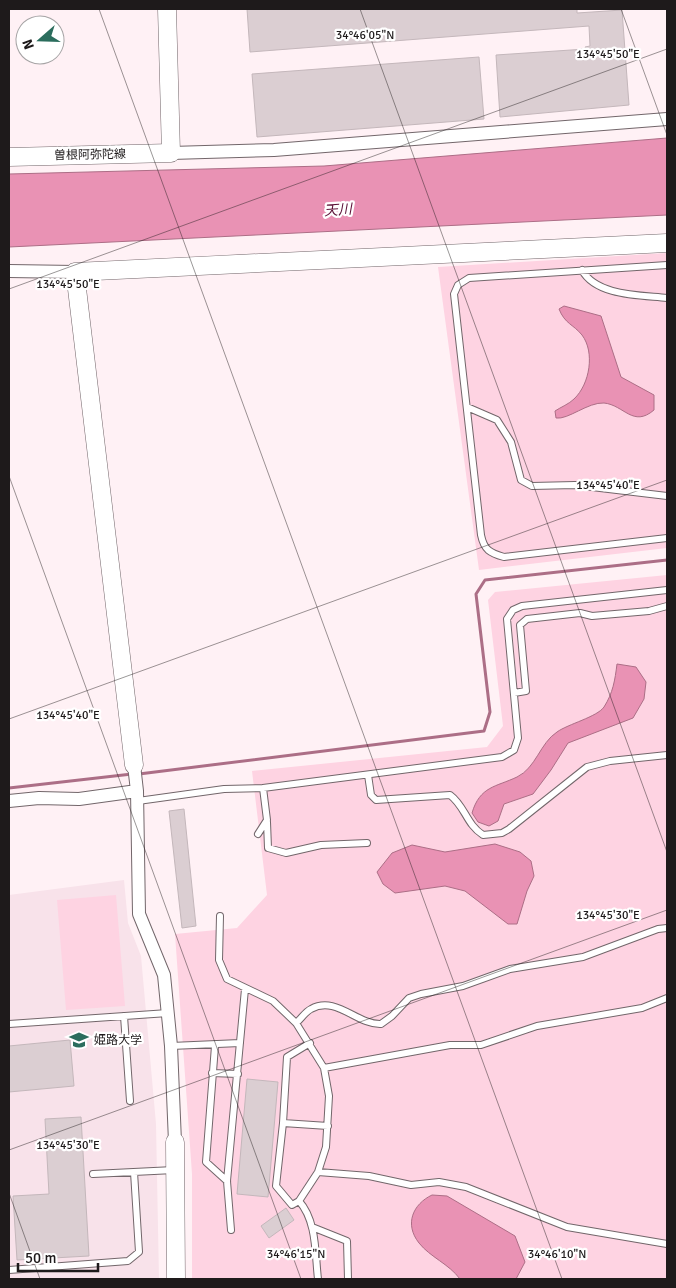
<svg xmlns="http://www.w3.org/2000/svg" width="676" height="1288" font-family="Signika,'Noto Sans JP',sans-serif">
<rect width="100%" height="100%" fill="#fff1f5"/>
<path fill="#f8e2ea" d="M124,880L128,923L141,956L156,1124L159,1279H9V895Z"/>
<path fill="#fed3e2" d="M667,253V548L479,570L438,267Z
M667,575V1279H192V1174L175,934L237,928L267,895L252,771L487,747L503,726L488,600L495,592Z
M116,895L125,1006L66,1010L57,900Z"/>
<path fill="#e992b4" stroke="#ac6e86" d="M667,138V215L9,247V174L324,166Z
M564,306L601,316L621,377L654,395V410C633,428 624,405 604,403C588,402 568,420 556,418L555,411C561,407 569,404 574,399C590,384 595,352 582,335C573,324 565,324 559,309Z
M617,664L636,667L646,682L644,699L633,718L568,743L551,770L533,794L504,804L498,821L489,826L478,822L472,813C480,786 496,787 517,777C536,768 540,743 557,732C568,724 597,717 604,707C613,693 615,680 617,664Z
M495,844L520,852L531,861L534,876L527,891L517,924H508L465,891L445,886L395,893L383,884L377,872L392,853L412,845L445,852Z
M432,1195L447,1196L515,1236L525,1262L516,1279H460C449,1264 430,1257 419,1243C404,1224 413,1204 432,1195Z"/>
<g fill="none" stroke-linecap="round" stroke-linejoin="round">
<path stroke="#ac6e86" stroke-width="3" d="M139,774L484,731L490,712L476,594L485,580L667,560
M9,788L132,774"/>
</g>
<path fill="#dbced2" stroke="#c4b7bb" d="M247,9H577V13L622,10L629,105L500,117L496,55L586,49L585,47L590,46L589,26L250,52Z
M479,57L484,119L257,137L252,74Z
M184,809L196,926L182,928L169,811Z
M70,1040L74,1086L9,1092V1046Z
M247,1079L278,1082L268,1197L237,1194Z
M81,1117L89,1256L17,1260L13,1196L49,1194L45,1119Z
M286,1208L294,1220L269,1238L261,1226Z"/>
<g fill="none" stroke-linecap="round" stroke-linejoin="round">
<g stroke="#72666a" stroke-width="8">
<path id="lane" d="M667,265L469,278L458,285L454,294L481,535C484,550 490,553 504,557L667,538
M582,270C596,296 640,295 667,298
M467,407L497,420L511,442L521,480L532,486L575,485L667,496
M514,693L526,691L520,625L527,619L580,613L592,616L649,611L667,606
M368,775L371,795L376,800L450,795C465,806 466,824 483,835L502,833L509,829L587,767L610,761L667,755
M263,788L502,757L514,750L518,738L507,619L513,610L522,606L667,590
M138,801L224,789L263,788L267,820L258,834
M267,822L268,848L286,853L321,845L367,843
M220,916L219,960L227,979L273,1001L296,1023L324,1068L329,1096L326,1147L318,1172L299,1201L292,1205L276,1186L283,1123L287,1057L310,1043
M124,1016L130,1101
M296,1023C301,1019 305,1012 311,1009C336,995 357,1025 381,1024L392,1016L409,998L421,994L463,986L510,969L583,957L658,929L667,928
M9,1024L168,1013
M171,1046L240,1043
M215,1046L206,1162L227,1181
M324,1068L450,1045H481L537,1026L642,1008L667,998
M212,1073L238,1074
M283,1123L328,1126
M318,1172L369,1176L411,1185L439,1182L466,1187L567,1227L667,1244
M93,1174L174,1170
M299,1201C317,1221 315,1254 318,1279
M312,1227L347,1241L348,1279
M231,1230L227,1181L245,989
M9,1270L128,1261L139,1252L134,1172"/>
</g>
<g stroke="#72666a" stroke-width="14">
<path id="street" d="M171,153L274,150L667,119
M9,271L75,272
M134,765L137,791L139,914L164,975L171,1046L175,1142
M9,801L39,798L79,799L137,791"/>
</g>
<g stroke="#72666a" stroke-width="19">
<path id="secondary" d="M9,157L171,153L167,9
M134,765L75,272L667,243
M175,1142L176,1279"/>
</g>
<use href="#lane" stroke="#fff" stroke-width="6"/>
<use href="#street" stroke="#fff" stroke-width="12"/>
<use href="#secondary" stroke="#fff" stroke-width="18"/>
</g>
<path fill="none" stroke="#1e1a1b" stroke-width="1" stroke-opacity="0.45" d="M99,9L562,1279M360,9L667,852M621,9L667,135M9,289L667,49M9,476L301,1279M9,719L667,480M9,1150L667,910M9,1193L40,1279"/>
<defs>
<g id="university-bare" transform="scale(1.5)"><path d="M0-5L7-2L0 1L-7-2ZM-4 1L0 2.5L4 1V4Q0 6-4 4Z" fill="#2b6d5d" stroke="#fff" stroke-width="2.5" paint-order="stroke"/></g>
</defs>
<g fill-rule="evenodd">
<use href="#university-bare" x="79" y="1040"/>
</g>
<g text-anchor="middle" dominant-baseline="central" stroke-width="4.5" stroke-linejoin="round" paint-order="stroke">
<g font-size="12" fill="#1e1a1b" stroke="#fff">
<text transform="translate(90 155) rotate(-1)">曽根阿弥陀線</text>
</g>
<g font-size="12" fill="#1e1a1b" stroke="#fff" text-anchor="start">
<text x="94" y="1040">姫路大学</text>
</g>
<g font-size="14" font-style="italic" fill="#5a0e35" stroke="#fff">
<text transform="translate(338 210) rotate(-4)">天川</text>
</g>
</g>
<g font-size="12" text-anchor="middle" fill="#1e1a1b" stroke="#fff" stroke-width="4.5" stroke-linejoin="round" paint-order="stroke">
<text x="365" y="39">34°46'05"N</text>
<text x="608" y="58">134°45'50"E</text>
<text x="68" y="288">134°45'50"E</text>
<text x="608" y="489">134°45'40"E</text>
<text x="68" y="719">134°45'40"E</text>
<text x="608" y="919">134°45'30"E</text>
<text x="68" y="1149">134°45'30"E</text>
<text x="296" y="1258">34°46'15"N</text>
<text x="557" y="1258">34°46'10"N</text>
</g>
<rect width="676" height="1288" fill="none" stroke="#1e1a1b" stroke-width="20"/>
<g transform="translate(40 40) rotate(250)"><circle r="24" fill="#ffffff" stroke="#a5a3a4"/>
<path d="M0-4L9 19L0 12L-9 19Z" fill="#2b6d5d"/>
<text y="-8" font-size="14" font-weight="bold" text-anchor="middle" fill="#1e1a1b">N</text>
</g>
<path d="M18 1263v8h80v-8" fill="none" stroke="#1e1a1b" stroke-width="2.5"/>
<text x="25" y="1263" font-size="15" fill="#1e1a1b" stroke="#ffffff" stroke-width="4" paint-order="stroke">50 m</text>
</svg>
